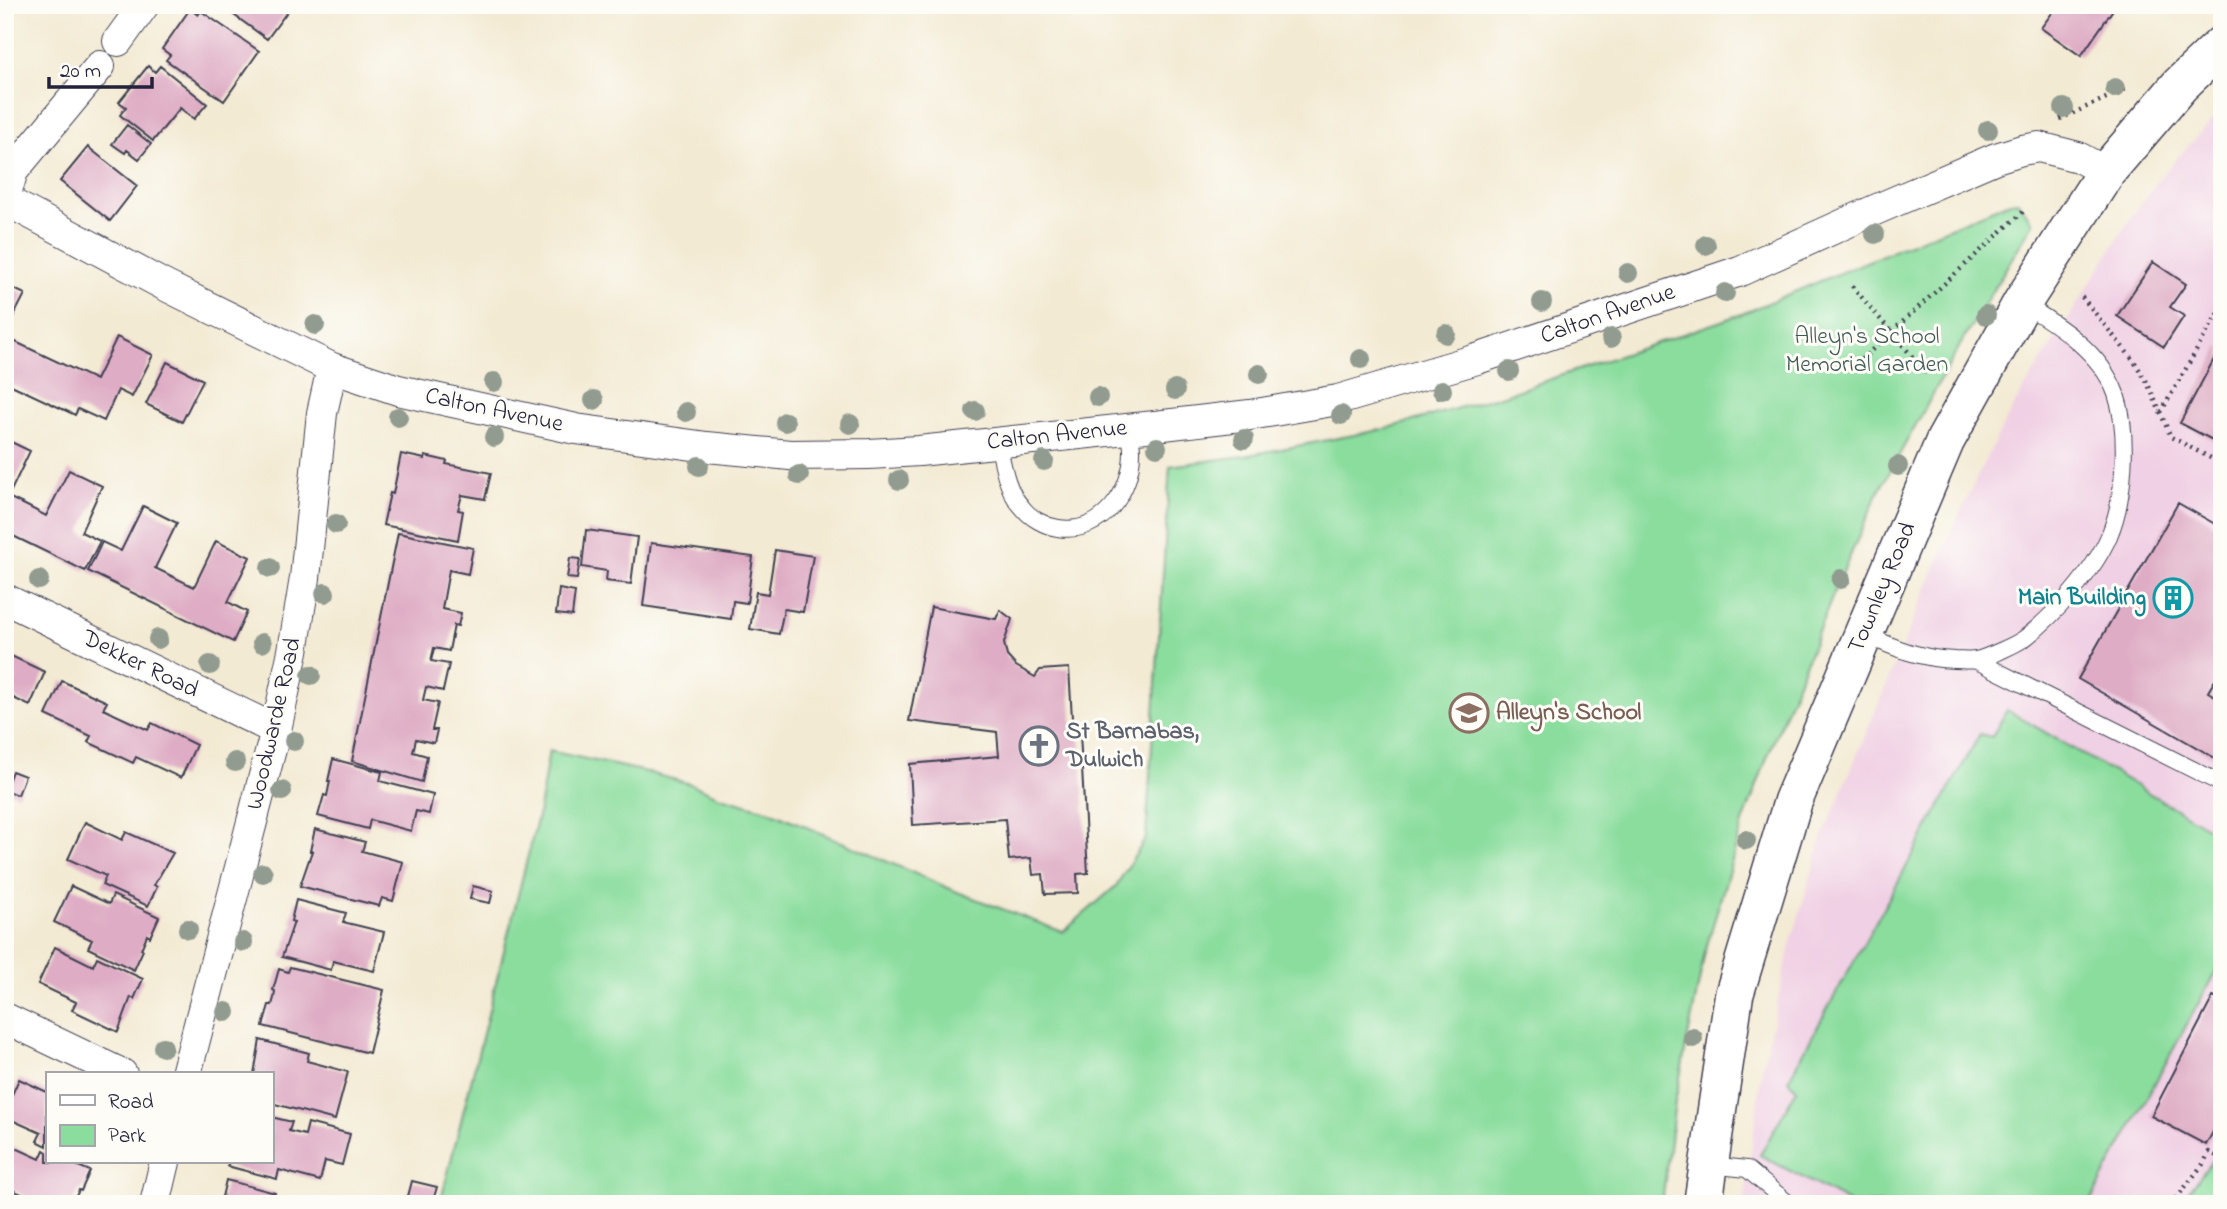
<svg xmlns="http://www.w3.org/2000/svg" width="2227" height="1209" font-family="'Indie Flower',sans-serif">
<rect width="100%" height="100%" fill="#fdfcf7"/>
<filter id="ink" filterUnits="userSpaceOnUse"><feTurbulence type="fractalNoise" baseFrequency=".0143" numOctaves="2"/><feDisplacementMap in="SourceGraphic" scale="14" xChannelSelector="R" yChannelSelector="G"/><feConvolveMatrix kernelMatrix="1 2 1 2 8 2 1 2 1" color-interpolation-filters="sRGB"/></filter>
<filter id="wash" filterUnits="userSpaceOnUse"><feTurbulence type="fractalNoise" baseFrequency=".00686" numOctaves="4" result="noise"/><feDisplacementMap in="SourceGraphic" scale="28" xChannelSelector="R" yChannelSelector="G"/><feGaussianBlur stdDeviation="1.57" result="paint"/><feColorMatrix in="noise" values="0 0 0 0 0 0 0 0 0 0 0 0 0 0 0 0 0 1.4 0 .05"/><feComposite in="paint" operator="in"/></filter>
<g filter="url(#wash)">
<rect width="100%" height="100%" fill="#f3ead3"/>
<path fill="#f0d0e4" d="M2222,110V1204H1744L1762,1070L1790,945L1822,839L1938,561L1986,458L2016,402L2131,218L2161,176Z"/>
<path fill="#8add9d" stroke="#56806c" stroke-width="2" d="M2018,201L2033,223L1963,340L1878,493L1838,583L1767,758L1743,823L1705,952L1675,1102L1662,1204H440L538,816L549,751L646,772L691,784L718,796L770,811L960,893L1063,932L1116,886L1146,838L1170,466L1244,456L1385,429L1504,395L1739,315L2010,202Z
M2007,710L2222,836V960L2089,1204H1852L1760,1155L1797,1089L1788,1080L1980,734L1992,737Z
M2212,1161L2222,1166V1204H2179Z"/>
<g id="blocks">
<path fill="#deacc4" d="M220,5H292L267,39Z
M2058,5H2116L2081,56L2041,28Z
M190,9L198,15L201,11L259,51L224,101L166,60L170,55L162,49Z
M148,66L155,72L160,66L207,104L194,119L180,108L153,141L120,115L126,107L119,102Z
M127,125L151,144L139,159L127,150L125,153L112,144Z
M88,147L137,186L110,221L60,181Z
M2222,191V208L2214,201Z
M2153,262L2186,284L2170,307L2184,316L2164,347L2117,316Z
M5,285L25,294L5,333Z
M5,337L96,380L117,337L153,355L132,397L118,390L104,421L78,409L75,415L5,382Z
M2222,344V445L2180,423Z
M167,362L203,380L182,422L146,404Z
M5,439L30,451L8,497L27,506L46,516L69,470L102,486L81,532L100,541L85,571L5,532Z
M401,454L425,459V456L447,461L446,464L491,473L485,499L462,495L458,510L463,511L458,540L383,525L390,493L393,494Z
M2178,503L2222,528V668L2208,692L2222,700V762L2078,679Z
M143,506L177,523L155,568L194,587L216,541L250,557L228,602L247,612L233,642L88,571L102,542L121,551Z
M586,530L637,537L631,584L606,581L607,571L582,567Z
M398,533L473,548L468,574L449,570L442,609L461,613L458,626L454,625L449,651L434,648L431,661L449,664L443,691L426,687L423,700L438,703L432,730H437L434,743L416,739L413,752L427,756L422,782L352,761Z
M651,543L753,557L747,603L733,601L731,619L643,606Z
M775,550L813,556L803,612L784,609L779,634L750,629L756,592L768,594Z
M570,558L580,559L577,579L567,578Z
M559,589L575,592L572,616L556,614Z
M931,607L996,619L1000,610L1012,619L1004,643L1007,656L1016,666L1035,677L1040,670L1069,668L1073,735L1080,734L1088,873L1077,874L1078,893L1045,894L1043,874L1033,875L1031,858L1009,860L1005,819L913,825L910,764L999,756L997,732L909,721Z
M5,653L45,672L30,706L5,694Z
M62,681L107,702L103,709L148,730L152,723L196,745L181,778L136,757L133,763L88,742L91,736L46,715Z
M333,759L382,772L380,781L433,795L429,814L416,811L411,831L370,820L368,829L318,816L324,795L327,796L330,781H328Z
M12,771L25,776L18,795L5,790Z
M85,822L122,840L126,832L173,853L154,885L157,887L148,906L102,885L106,876L68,859Z
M315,829L365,842L362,851L403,862L393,901L382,898L379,906L300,886L312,851H310Z
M71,886L109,904L113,895L159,917L150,937L147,935L141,949L143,950L134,970L88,948L92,940L54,922Z
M473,886L493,891L490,903L470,899Z
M296,900L346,913L343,922L384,932L374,971L333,961L331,970L282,957L294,922L291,921Z
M55,947L93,966L97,957L143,979L134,999L131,997L118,1032L72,1010L76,1002L38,984Z
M290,967L384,990L369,1053L263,1026L269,1005H272L274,998L275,991L273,990L279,969L288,972Z
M2213,997L2222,1001V1115L2206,1145L2151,1116Z
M260,1040L309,1053L307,1061L348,1072L335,1120L271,1103V1074H254Z
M19,1079L47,1092V1146L37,1141L41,1133L5,1117V1110Z
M271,1117L292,1122L289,1131L305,1135L308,1123L350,1134L342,1165L325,1161L320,1181L279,1170L277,1179L227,1166L229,1162H271Z
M5,1143L40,1159L44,1150L47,1152V1162H69L90,1171L81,1191L79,1190L72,1204H20L24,1195L5,1187Z
M226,1180L275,1193L272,1204H223L221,1201Z
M412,1181L437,1187L432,1204H406Z"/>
</g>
</g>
<g filter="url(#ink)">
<use href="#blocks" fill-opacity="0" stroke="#414052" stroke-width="2"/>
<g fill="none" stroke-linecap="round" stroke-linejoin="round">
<g stroke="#414052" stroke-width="18">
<path id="lane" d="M998,442C1003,464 1006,490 1022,507C1030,518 1045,526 1058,528C1102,535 1133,491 1132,450C1132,443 1130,436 1128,429
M1864,634C1894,648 1921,659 1955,660C1962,660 1970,661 1976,660C1988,657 2015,645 2025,638C2055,615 2094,571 2109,536C2125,499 2129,432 2116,394C2101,352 2058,325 2022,303
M1975,660L2222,784
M1710,1165L1747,1169L1789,1204"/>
</g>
<g stroke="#414052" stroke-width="32">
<path id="street" d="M118,41L144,5
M5,197L13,171L100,66
M5,200L164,285L332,368L398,390L576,429L707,447L790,455L869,454L919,451L1155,426L1250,415L1338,400L1477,359L1740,271L1875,210L1996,158L2022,150L2039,147L2078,157L2106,172
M5,599L276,730
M5,1018L122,1074
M186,1074L276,730L293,651L305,578L322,413L332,368
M155,1204L165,1162"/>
</g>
<g stroke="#414052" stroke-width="41">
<path id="secondary" d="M1703,1204L1734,995L1793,801L1945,441L2022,303L2106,172L2180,85L2222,45"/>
</g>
<path stroke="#414052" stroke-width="4.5" stroke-dasharray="2 5" stroke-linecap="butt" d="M2060,119L2128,88
M1852,286L1929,376
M2082,297L2134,361L2147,382L2171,437L2222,464
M1851,369L2025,210
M2161,412L2222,306
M2172,1204L2203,1164L2209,1152L2221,1158L2222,1156"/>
<use href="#lane" stroke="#fff" stroke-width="16"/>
<use href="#street" stroke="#fff" stroke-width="30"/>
<use href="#secondary" stroke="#fff" stroke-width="38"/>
</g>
<g fill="#919b8f">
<circle cx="2115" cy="88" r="10"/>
<circle cx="2064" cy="108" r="10"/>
<circle cx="1988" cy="130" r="10"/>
<circle cx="1875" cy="234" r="10"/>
<circle cx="1706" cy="245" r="10"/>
<circle cx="1628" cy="273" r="10"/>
<circle cx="1725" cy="293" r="10"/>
<circle cx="1542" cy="302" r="10"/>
<circle cx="1986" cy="315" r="10"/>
<circle cx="315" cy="325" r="10"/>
<circle cx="1446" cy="334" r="10"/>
<circle cx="1611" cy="338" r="10"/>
<circle cx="1361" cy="359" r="10"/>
<circle cx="1509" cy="371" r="10"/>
<circle cx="1259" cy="374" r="10"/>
<circle cx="494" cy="382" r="10"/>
<circle cx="1175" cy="390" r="10"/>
<circle cx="1442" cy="390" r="10"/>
<circle cx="1098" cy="397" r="10"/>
<circle cx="594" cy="400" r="10"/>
<circle cx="975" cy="411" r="10"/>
<circle cx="686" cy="412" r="10"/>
<circle cx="1341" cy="415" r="10"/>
<circle cx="398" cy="417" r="10"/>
<circle cx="785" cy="422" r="10"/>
<circle cx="850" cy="424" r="10"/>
<circle cx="494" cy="437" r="10"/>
<circle cx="1244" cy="439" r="10"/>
<circle cx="1157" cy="447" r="10"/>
<circle cx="1044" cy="461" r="10"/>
<circle cx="699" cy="466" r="10"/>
<circle cx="1898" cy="466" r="10"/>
<circle cx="799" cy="475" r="10"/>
<circle cx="899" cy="480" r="10"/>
<circle cx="336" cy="524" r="10"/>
<circle cx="270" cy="568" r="10"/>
<circle cx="1841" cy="579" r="10"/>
<circle cx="39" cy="580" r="10"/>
<circle cx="325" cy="593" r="10"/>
<circle cx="158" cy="639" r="10"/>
<circle cx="262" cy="643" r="10"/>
<circle cx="210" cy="665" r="10"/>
<circle cx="311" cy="675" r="10"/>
<circle cx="294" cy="741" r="10"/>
<circle cx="235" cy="762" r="10"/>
<circle cx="282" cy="791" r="10"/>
<circle cx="1746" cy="840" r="10"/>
<circle cx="263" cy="873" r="10"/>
<circle cx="188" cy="929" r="10"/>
<circle cx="243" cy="942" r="10"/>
<circle cx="226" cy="1012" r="10"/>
<circle cx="1693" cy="1038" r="10"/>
<circle cx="163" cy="1047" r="10"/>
</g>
</g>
<defs>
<g id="building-ring" transform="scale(2.0125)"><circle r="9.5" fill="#fdfcf7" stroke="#0f9aa8" stroke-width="1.5"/><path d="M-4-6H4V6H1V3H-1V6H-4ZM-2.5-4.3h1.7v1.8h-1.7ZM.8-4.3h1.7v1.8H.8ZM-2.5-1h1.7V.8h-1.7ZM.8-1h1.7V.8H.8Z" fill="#0f9aa8"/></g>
<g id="school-ring" transform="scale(2.0125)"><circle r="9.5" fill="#fdfcf7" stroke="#8d6e63" stroke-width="1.5"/><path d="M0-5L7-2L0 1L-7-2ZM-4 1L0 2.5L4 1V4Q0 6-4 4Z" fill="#8d6e63"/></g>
<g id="church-ring" transform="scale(2.0125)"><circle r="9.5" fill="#fdfcf7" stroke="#6b7280" stroke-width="1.5"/><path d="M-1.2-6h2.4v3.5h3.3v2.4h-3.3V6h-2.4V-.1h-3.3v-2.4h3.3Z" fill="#6b7280"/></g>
</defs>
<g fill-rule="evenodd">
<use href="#building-ring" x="2173" y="598"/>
<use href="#school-ring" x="1469" y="713"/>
<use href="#church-ring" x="1039" y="746"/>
</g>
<g text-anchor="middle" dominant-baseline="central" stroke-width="6" stroke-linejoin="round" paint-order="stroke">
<g font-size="24" fill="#22223b" stroke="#fdfcf7">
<text transform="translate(1608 315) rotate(-19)">Calton Avenue</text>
<text transform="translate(494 411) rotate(12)">Calton Avenue</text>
<text transform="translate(1057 436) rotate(-6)">Calton Avenue</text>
<text transform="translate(1883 588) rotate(-67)">Townley Road</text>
<text transform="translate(140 665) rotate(26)">Dekker Road</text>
<text transform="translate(275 724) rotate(-77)">Woodwarde Road</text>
</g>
<g font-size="24" fill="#415a58" stroke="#fdfcf7">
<text x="1867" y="337">Alleyn's School<tspan x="1867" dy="28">Memorial Garden</tspan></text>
</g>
<g font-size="24" font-weight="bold" fill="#0d838f" stroke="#fdfcf7" text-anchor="end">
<text x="2146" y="598">Main Building</text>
</g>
<g font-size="24" font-weight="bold" fill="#785e54" stroke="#fdfcf7" text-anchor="start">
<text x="1496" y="713">Alleyn's School</text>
</g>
<g font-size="24" font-weight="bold" fill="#5b616d" stroke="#fdfcf7" text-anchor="start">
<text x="1066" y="732">St Barnabas,<tspan x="1066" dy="28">Dulwich</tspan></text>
</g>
</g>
<rect width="2227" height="1209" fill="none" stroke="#fdfcf7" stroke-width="28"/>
<rect x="46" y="1072" width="228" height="91" fill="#fdfcf7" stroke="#a5a5ac" stroke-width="2"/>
<rect x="60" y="1095" width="35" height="10" fill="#ffffff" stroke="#a5a5ac" stroke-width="2"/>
<text x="108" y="1108" font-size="21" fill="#22223b">Road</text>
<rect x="60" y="1125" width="35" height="21" fill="#8add9d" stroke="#a5a5ac" stroke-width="2"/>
<text x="108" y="1142" font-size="21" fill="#22223b">Park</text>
<path d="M49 77v10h103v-10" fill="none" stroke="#22223b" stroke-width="3.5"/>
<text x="60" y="77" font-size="21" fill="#22223b" stroke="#fdfcf7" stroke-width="5" paint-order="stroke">20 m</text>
</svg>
